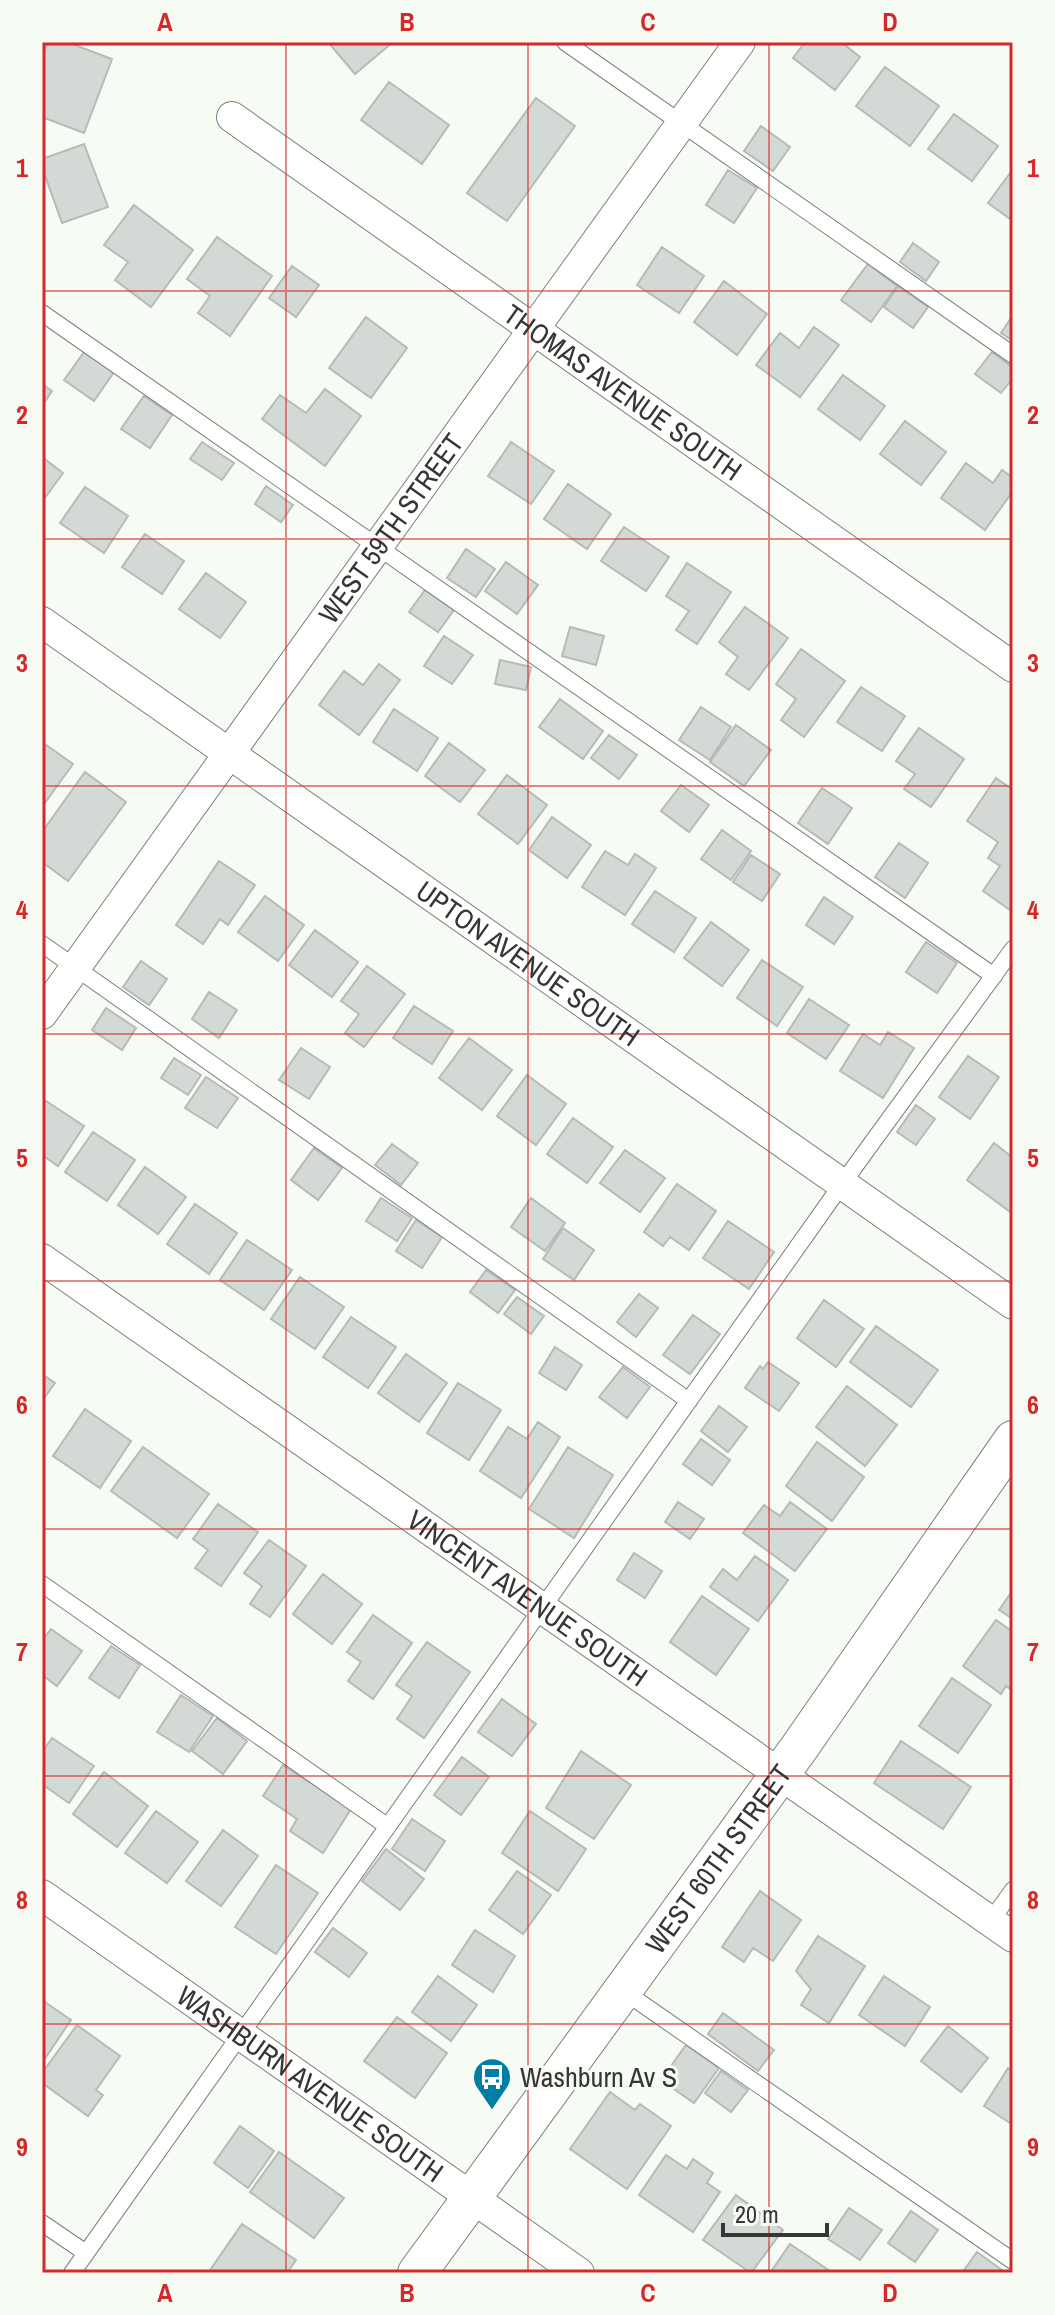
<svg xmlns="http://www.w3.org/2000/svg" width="1055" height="2315" font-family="'Archivo Narrow',sans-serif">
<rect width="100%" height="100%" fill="#f6fbf4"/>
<path fill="#d3dad5" stroke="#b5bcb7" stroke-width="2" d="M48,42H67L112,59L84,133L42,117V57Z
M328,42H393L355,74Z
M805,42H841L860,57L835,90L793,58Z
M885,67L939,106L910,146L856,106Z
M389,82L449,125L422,164L361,120Z
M536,98L575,126L507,221L467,193Z
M954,114L998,146L972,181L928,149Z
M761,126L790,147L773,171L744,151Z
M84,144L108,207L62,223L42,167V159Z
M1013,169V221L988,203Z
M728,170L757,188L734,223L706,205Z
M134,205L193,250L151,307L115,280L128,262L104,245Z
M217,237L272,276L230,336L198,313L210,296L187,279Z
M913,243L939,262L926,281L900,262Z
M662,247L704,276L679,313L637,285Z
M868,264L897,286L871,322L841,300Z
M292,266L319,285L296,317L269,298Z
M724,281L767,314L737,355L694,322Z
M898,286L928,307L913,328L884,307Z
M1013,315V341L1001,333Z
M366,317L407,348L371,398L329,368Z
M814,327L839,345L800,397L756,365L780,333L799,348Z
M84,352L114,372L94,401L64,380Z
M992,352L1013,368V378L1001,393L975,374Z
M843,375L885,406L860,440L818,409Z
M42,384L52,391L42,406Z
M325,389L361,416L325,466L262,419L280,395L306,413Z
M144,396L172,415L150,448L121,429Z
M905,421L946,452L921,485L880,454Z
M202,442L234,463L222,480L190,459Z
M511,442L554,471L531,504L488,476Z
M42,457L63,473L42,502Z
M966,463L993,483L1002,470L1013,478V491L985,530L941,498Z
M568,484L611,514L587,549L544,519Z
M266,486L293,505L281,522L255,504Z
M85,487L128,516L104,553L60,523Z
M624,527L669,557L646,591L601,561Z
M145,534L184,561L162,594L122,567Z
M466,549L495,569L476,597L447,578Z
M506,562L538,585L517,614L485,591Z
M687,563L731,592L697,644L676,630L689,611L666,596Z
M206,573L246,602L220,638L179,609Z
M425,590L454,610L438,632L409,612Z
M745,607L788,638L749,690L726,674L738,657L719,642Z
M570,627L604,636L596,665L562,656Z
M444,636L473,655L452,684L424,666Z
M801,649L845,681L804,737L781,720L796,699L776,684Z
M500,660L531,667L526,690L495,684Z
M379,664L400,680L359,735L319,705L344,671L363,685Z
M861,687L905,716L882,751L837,722Z
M560,699L603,731L583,759L539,727Z
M701,707L731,727L710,760L679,740Z
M394,709L438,738L417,771L373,742Z
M736,725L771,750L744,786L710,762Z
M919,728L964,759L931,807L904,789L915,774L896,761Z
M609,735L637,755L619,779L591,758Z
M42,742L73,764L42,807Z
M449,743L485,770L460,802L425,776Z
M85,772L126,802L68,881L42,862V832Z
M507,775L547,805L518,844L478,814Z
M996,778L1013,790V912L983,891L1000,866L988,858L998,842L967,821Z
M681,785L709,805L689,832L661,811Z
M822,788L852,808L828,844L798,823Z
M552,817L591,845L567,878L529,850Z
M722,830L751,851L731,880L701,859Z
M899,843L928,863L905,898L875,877Z
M605,851L628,865L635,854L656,868L625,915L582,887Z
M751,855L780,874L762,901L733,882Z
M219,861L255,885L228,925L220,919L203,944L176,925Z
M655,891L696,918L674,952L632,924Z
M265,896L304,925L278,961L238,932Z
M824,897L853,917L834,944L806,925Z
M711,922L749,950L722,986L684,958Z
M315,930L358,962L332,997L289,965Z
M926,942L957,963L937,993L906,972Z
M762,960L803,987L777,1026L737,998Z
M141,961L167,979L149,1005L123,987Z
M367,966L405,994L364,1047L345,1033L359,1014L341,1001Z
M209,992L237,1010L219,1038L192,1019Z
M809,999L849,1025L826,1059L787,1033Z
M414,1006L453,1031L432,1064L393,1038Z
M106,1008L136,1028L122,1050L92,1030Z
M888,1032L914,1048L883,1098L840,1071L863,1034L880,1045Z
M469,1038L512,1070L482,1110L439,1078Z
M301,1048L330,1067L309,1099L279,1080Z
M968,1056L999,1077L970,1119L939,1097Z
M174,1058L201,1075L188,1095L161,1078Z
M527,1075L566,1104L536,1145L497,1116Z
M206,1077L238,1098L217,1128L185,1108Z
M43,1099L84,1126L58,1166L42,1155Z
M916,1105L935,1119L916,1145L897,1132Z
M573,1118L613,1147L587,1183L547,1154Z
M93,1132L135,1160L107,1201L65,1172Z
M994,1143L1013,1158V1214L967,1180Z
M392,1144L418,1163L401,1185L375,1165Z
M314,1148L342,1168L318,1200L291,1180Z
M625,1150L665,1178L640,1212L600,1183Z
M145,1167L186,1197L158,1234L118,1205Z
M677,1184L716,1211L689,1250L670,1237L663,1246L644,1232Z
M381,1198L412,1218L397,1241L366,1221Z
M531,1198L565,1223L545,1251L511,1227Z
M195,1204L237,1233L209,1274L167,1244Z
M416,1220L442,1237L422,1268L396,1251Z
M728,1221L774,1252L749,1289L703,1258Z
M563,1228L594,1250L574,1280L543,1259Z
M247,1240L292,1270L264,1310L220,1280Z
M486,1270L515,1290L498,1313L470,1292Z
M300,1277L344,1307L315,1349L271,1319Z
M639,1294L658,1308L636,1337L617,1322Z
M517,1297L544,1316L531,1334L504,1314Z
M824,1300L864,1329L836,1367L797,1338Z
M693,1315L720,1334L690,1374L663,1355Z
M351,1317L396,1347L368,1388L323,1357Z
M876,1326L938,1370L911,1407L850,1362Z
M555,1347L582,1365L566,1390L539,1373Z
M406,1354L447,1383L419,1422L378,1393Z
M768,1362L799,1383L779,1411L745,1388L760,1366L763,1369Z
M623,1367L650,1387L627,1418L599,1397Z
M42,1374L55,1383L42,1401Z
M458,1383L501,1410L469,1460L427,1433Z
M847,1386L897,1425L865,1466L816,1427Z
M719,1406L747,1427L728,1452L701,1431Z
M85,1409L131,1441L100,1488L53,1456Z
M538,1422L560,1437L521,1498L480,1471L508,1427L527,1439Z
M701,1439L730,1460L712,1485L683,1464Z
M817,1442L864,1477L832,1521L786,1486Z
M143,1447L209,1494L177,1538L111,1491Z
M568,1447L613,1475L574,1538L529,1509Z
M678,1502L704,1519L690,1539L665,1522Z
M790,1502L827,1529L795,1571L743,1533L764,1505L780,1516Z
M218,1504L258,1532L221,1586L195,1568L208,1550L193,1539Z
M269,1540L306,1566L270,1617L250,1604L262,1586L244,1573Z
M634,1553L662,1571L645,1598L617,1580Z
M755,1556L788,1580L758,1621L710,1587L723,1569L737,1580Z
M323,1574L362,1604L332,1644L293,1614Z
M1013,1590V1619L999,1610Z
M702,1596L749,1629L716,1675L670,1642Z
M373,1615L412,1643L373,1699L348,1681L361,1662L347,1652Z
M996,1620L1013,1632V1691L1006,1686L1001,1694L963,1666Z
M51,1629L82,1651L57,1686L42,1675V1641Z
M427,1642L470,1672L424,1738L397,1719L412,1696L396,1685Z
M111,1646L140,1665L119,1698L89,1678Z
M952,1678L991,1705L958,1753L919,1726Z
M181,1695L213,1716L189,1752L157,1732Z
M502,1699L536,1724L512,1756L478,1732Z
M217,1718L247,1741L223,1774L192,1751Z
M52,1738L94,1766L69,1803L42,1784V1752Z
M901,1741L971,1787L943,1829L874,1783Z
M581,1751L631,1785L594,1839L546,1808Z
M462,1757L489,1777L461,1815L434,1795Z
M283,1765L351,1809L323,1853L290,1831L297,1819L263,1796Z
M104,1772L148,1806L117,1847L73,1814Z
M156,1811L198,1842L167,1883L125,1853Z
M530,1811L586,1849L558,1891L502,1853Z
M412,1819L445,1841L425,1871L392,1849Z
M223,1830L258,1856L221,1906L186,1881Z
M386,1849L424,1879L400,1910L362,1881Z
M276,1865L318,1893L276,1954L235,1927Z
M517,1871L551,1895L523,1934L489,1910Z
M760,1891L801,1920L773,1961L753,1948L744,1962L722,1947Z
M333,1928L367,1953L349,1977L315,1952Z
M475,1930L515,1956L493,1992L452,1965Z
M818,1936L865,1966L829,2023L801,2005L811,1989L796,1971Z
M438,1976L477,2005L451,2041L412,2012Z
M884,1976L930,2007L905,2046L859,2015Z
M42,2000L71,2020L42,2063Z
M723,2013L774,2050L758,2071L708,2034Z
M397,2017L447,2053L415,2098L364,2061Z
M77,2025L120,2056L96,2090L103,2095L88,2116L42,2083V2073Z
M948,2026L988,2058L961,2092L921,2061Z
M686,2045L719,2068L694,2103L661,2080Z
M1008,2068L1013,2071V2125L984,2106Z
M721,2071L748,2090L731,2112L705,2093Z
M610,2092L635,2110L640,2104L671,2126L627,2189L570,2149Z
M240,2126L274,2151L248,2188L214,2163Z
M279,2152L344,2198L314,2238L250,2192Z
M666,2155L687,2169L693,2159L713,2173L707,2183L720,2192L693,2232L639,2195Z
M736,2195L783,2230L751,2273L703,2240Z
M849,2208L882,2230L860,2260L828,2239Z
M911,2211L938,2230L915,2262L888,2243Z
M242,2224L296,2260L287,2273H208Z
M790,2244L833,2273H770Z
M977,2252L1006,2273H962Z"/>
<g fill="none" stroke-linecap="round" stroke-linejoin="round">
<g stroke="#7c817b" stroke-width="18">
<path id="service" d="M565,42L1013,355
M42,313L994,976
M42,944L689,1401
M42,1584L387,1826
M990,1922L1013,1890
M622,1990L1013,2261
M42,2223L86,2253
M72,2273L842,1184L1013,949"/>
</g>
<g stroke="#7c817b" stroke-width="32">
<g id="minor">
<path id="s1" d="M232,117L1013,667"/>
<path id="s2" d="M42,622L1013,1304"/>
<path id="s3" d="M42,1014L740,42"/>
<path id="s4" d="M42,1259L1013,1937"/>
<path id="s5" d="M42,1895L579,2273"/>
</g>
</g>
<g stroke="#7c817b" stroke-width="40">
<g id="tertiary">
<path id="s6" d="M417,2273L799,1748L1013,1440"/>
</g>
</g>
<use href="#service" stroke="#fff" stroke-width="16"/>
<use href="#minor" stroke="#fff" stroke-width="30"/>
<use href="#tertiary" stroke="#fff" stroke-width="38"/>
</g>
<path fill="none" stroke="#d62828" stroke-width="2" stroke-opacity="0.55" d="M286,42V2273M528,42V2273M769,42V2273M42,291H1013M42,539H1013M42,786H1013M42,1034H1013M42,1281H1013M42,1529H1013M42,1776H1013M42,2024H1013"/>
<defs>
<g id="bus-pin" transform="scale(2)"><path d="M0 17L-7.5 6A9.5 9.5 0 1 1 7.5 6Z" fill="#007ea4" stroke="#f6fbf4"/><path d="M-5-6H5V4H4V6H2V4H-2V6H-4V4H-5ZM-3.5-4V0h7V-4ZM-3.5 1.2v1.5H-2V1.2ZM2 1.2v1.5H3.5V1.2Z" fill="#fff"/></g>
</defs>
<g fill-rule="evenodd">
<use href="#bus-pin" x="492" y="2077"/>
</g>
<g text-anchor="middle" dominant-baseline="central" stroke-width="6" stroke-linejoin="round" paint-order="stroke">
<g font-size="28" fill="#353735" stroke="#f6fbf4">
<text stroke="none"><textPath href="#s1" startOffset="478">THOMAS AVENUE SOUTH</textPath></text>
<text stroke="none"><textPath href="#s3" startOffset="598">WEST 59TH STREET</textPath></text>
<text stroke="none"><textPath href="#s2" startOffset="594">UPTON AVENUE SOUTH</textPath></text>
<text stroke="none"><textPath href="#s4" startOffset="592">VINCENT AVENUE SOUTH</textPath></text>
<text stroke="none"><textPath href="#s6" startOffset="512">WEST 60TH STREET</textPath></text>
<text stroke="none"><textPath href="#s5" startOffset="328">WASHBURN AVENUE SOUTH</textPath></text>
</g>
<g font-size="28" fill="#353735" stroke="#f6fbf4" text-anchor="start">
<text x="520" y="2077">Washburn Av S</text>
</g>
</g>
<rect width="1055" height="2315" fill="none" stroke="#f6fbf4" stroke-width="88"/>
<path d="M723 2223v12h104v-12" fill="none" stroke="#353735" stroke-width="4"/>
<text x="735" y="2223" font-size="24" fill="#353735" stroke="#f6fbf4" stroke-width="6" paint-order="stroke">20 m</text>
<rect x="44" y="44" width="967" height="2227" fill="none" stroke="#d62828" stroke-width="3"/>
<g font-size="26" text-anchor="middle" font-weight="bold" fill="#d62828">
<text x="165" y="31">A</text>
<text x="407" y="31">B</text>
<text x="648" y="31">C</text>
<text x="890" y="31">D</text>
<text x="22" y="177">1</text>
<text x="1033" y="177">1</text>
<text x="22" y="424">2</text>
<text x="1033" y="424">2</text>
<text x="22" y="672">3</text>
<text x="1033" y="672">3</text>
<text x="22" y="919">4</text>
<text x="1033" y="919">4</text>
<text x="22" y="1167">5</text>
<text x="1033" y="1167">5</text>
<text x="22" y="1414">6</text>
<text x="1033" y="1414">6</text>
<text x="22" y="1661">7</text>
<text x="1033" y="1661">7</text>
<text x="22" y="1909">8</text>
<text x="1033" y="1909">8</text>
<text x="22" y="2156">9</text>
<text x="1033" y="2156">9</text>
<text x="165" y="2302">A</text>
<text x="407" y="2302">B</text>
<text x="648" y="2302">C</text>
<text x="890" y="2302">D</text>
</g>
</svg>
